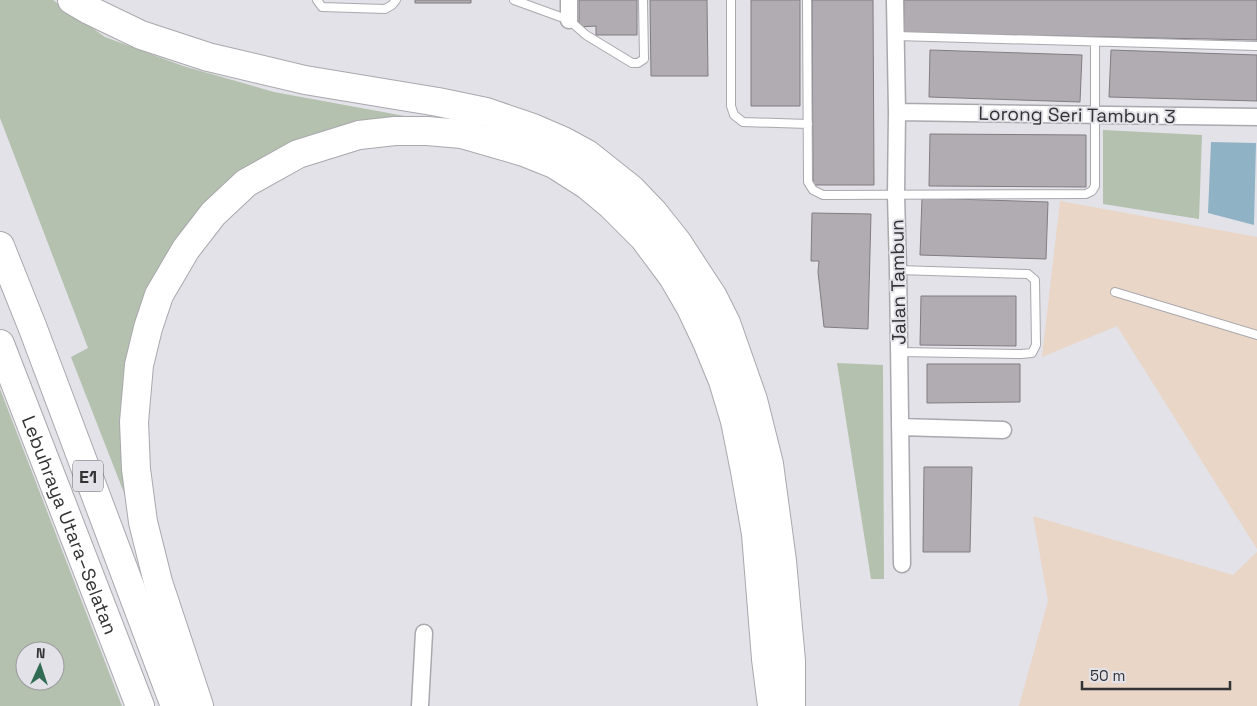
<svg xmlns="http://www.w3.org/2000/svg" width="1257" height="706" font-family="'Space Grotesk',sans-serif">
<rect width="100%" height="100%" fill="#e3e2e8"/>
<path fill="#e9d6c6" d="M1060,201L1257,237V549L1117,326L1042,357Z
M1033,516L1233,575L1257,552V706H1019L1048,601Z"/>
<path fill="#b3c1ae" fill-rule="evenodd" d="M0,0H53L105,37L183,66L274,92L421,119L223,191L161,263L130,339L121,402L126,498L71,357L88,348L0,118Z
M1103,130L1202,135L1199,219L1103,204Z
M837,363L883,365L884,579H871Z
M0,389L122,706H0ZM25,651H55V681H25Z"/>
<path fill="#8fb3c5" d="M1211,142L1256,143L1254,225L1208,213Z"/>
<path fill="#b1acb1" stroke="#807c80" d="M415,0H471V3H415Z
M579,0H637V35H596V26L579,27Z
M650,0H707L708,76H651Z
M751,0H800V106H751Z
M812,0H873L874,185H813Z
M904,0H1257V40L904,33Z
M930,50L1082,55L1080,102L929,97Z
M1111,50L1257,55V101L1109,97Z
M930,134L1086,135V187L929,186Z
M922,198L1048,202L1046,259L920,255Z
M812,213L871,214L868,329L824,327L818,272L819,261H811Z
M921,296H1016V346L920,345Z
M927,364H1020V402L927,403Z
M924,467H972L970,552H923Z"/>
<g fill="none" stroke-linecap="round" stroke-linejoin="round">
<g stroke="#a9a8ad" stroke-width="10">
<path id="service" d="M317,0L322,7L385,9L392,5L396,0
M514,0L569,20L586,35L632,63H638L644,59L643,0
M731,0V106L734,115L743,122L808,124
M807,0L808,182L813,190L823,195L1086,194L1092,191L1095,186V42
M896,36L1257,46
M898,270L1028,274L1035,280L1036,345L1032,353L1021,354L899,352
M1115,292L1257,335"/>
</g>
<g stroke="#a9a8ad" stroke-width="19">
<path id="minor" d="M895,0L897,112L896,195L898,270L902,564
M569,20V0
M897,112L1257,117
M900,427L1003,430
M420,706L424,633"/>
</g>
<g stroke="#a9a8ad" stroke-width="30">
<g id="motorway">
<path d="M72,0L89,10L141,35L208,57L305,80L438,102L486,112L533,128L563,141L587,154L631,189L654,213L677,242L713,297L726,323L753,400L769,464L782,561L791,661V706"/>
<path d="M0,246L32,326L175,706"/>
<path id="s1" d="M0,344L140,706"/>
<path d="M199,706L158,582L143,522L136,469L134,422L139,365L148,328L159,295L186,249L213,214L246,183L298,154L359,135L395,131H427L462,134L524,152L554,164L587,185L611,205L644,238L673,277L691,308L707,342L723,381L735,421L745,471L756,534L766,659L772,706"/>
</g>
</g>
<use href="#service" stroke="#fff" stroke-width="8"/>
<use href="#minor" stroke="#fff" stroke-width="16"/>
<use href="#motorway" stroke="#fff" stroke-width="28"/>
</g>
<g text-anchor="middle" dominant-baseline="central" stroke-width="4" stroke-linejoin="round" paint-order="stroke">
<rect fill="#e3e2e8" stroke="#68686b" stroke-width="1" x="73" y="460.5" width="30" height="31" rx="4"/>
<g font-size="18" font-weight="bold" fill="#333335">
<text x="88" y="476">E1</text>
</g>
<g font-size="19" fill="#333335" stroke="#e3e2e8">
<text transform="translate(1077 115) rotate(1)">Lorong Seri Tambun 3</text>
<text transform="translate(898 282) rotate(-91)">Jalan Tambun</text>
<text stroke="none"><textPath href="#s1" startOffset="194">Lebuhraya Utara–Selatan</textPath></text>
</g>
</g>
<g transform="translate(40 666) rotate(3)"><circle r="24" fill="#e3e2e8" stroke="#9d9ca0"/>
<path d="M0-4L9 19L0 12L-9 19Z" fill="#326b53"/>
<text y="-8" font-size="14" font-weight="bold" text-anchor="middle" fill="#333335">N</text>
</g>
<path d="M1082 681v8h148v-8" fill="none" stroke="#333335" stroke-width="2.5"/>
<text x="1090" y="681" font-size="15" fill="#333335" stroke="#e3e2e8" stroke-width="4" paint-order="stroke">50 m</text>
</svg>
